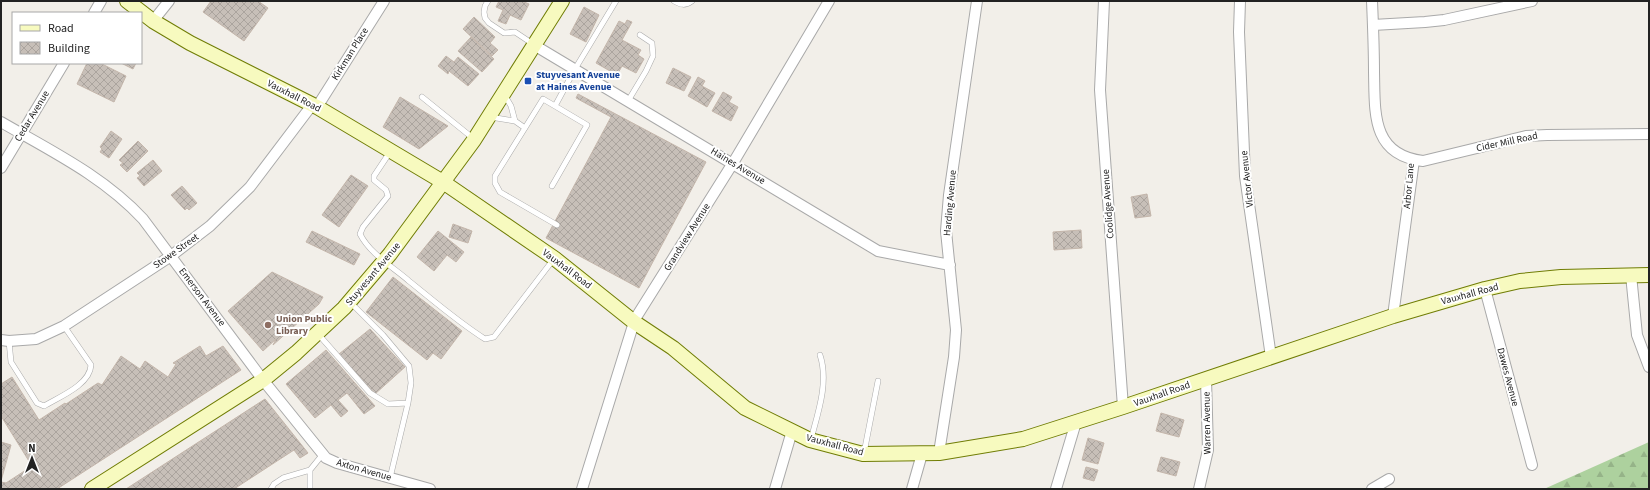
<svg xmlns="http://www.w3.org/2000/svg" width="1650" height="490" font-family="'Source Sans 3',sans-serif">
<defs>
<pattern id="forest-firs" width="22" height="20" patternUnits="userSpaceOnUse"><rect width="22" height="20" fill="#add19e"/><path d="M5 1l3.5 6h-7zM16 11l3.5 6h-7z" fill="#95b388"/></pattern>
<pattern id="building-cross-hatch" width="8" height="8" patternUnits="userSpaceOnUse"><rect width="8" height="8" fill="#c7bfb8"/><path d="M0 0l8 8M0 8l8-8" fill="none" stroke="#aba49e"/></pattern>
</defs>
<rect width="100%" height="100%" fill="#f2efe9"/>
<path fill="url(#forest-firs)" d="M1649,442V489H1544Z"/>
<path fill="url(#building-cross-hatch)" stroke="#c4b6ab" d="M211,1H258L268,8L244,41L203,12Z
M499,1H522L529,4L521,20L510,15L506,24L498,21L503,10L496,7Z
M584,7L599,15L586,42L570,34Z
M474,17L495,37L490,43L498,50L492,56L463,29Z
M627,20L632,22L622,40L641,50L638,55L644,59L636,73L622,66L617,75L596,63L619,21L625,24Z
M471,37L494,59L482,72L458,51Z
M446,56L454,62L458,57L479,74L468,86L449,71L448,74L438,66Z
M87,63H100L126,76L114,102L77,84Z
M121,63H136L133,69Z
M673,68L691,77L684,91L666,83Z
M698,77L705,81L702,86L715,93L707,107L688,96Z
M723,92L732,97L729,102L738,107L731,121L712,111Z
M578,94L706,162L639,288L546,238L611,117L576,98Z
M400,97L448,126L419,149L383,127Z
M111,131L122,139L109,158L100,152L102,149L100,147Z
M138,141L148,151L127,172L120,165L123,163L119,160Z
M153,160L162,171L144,186L137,178L140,176L137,173Z
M351,175L368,186L339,227L322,215Z
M182,186L197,203L189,210L187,208L185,210L171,195Z
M1147,194L1151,216L1135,218L1131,197Z
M453,224L472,231L468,243L449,237Z
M1081,230L1082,248L1054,250L1053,232Z
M312,231L360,254L354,265L306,242Z
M438,231L464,252L456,262L447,255L434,271L417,257Z
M272,272L323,297L319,304L273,345L276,339L263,351L228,311Z
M393,277L462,331L441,359L433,353L427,360L366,312Z
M370,329L405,367L375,394L339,354Z
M200,346L206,356L223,346L241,370L57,489H1V482L6,483L32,466L1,416V384L12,377L39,420L65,403L66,404L98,383L102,385L121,356L140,369L145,361L168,377L176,364L173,363Z
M326,350L375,406L364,414L347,393L338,400L348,411L341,417L331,405L315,418L286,384Z
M265,399L308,453L300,458L294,450L234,489H126Z
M1161,413L1184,420L1179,437L1156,431Z
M1088,438L1104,443L1098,464L1082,460Z
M1,442L11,445L1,481Z
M1161,457L1180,462L1176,476L1157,471Z
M1086,467L1098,470L1094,481L1083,478Z"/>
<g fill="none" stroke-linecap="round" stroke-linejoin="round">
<g stroke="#a9a9a9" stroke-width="6">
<path id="lane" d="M488,1L485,6L484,12L485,18L489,23L504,33L515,32L533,44
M674,1C681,5 685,6 692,1
M504,94L511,106L515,121
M422,97L474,139
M628,101L646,71L653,56L652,43L640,35
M490,117L515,121L525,128
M390,152L374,176V180L386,190L388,196L363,227L360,234C370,254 393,267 409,281C434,301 458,322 485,339L494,337L553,260
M552,186L587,125L555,106
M557,225L500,192L495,183V176L543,99L555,106L575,69L616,1
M350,302L383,335L409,366L411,383L408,403L390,478
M319,335L370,393L388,404L408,403
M9,341L11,362L37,403L44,406C59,397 90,385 91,365L64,326
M811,439C818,413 829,382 820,355
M864,453L878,381
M271,489L274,484L283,478L310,470L323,454
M310,489V470"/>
</g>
<g stroke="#a9a9a9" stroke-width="12">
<path id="street" d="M1104,1L1100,90L1123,407
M1240,1L1239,32L1245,176L1271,357
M1372,1C1373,25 1374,48 1374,72C1375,112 1371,155 1423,161L1526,136L1547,135L1649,134
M94,13L101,1
M153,21L169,1
M1373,25L1425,22L1444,20L1532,1
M534,45L878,251L950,265
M317,107L384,1
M1,122C51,151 103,176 143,219L263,380L326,458L337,463L430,489
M1,168L64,63
M1631,275L1637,335L1649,367
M1485,289L1532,465
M1393,316L1414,160
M1,340L9,341L36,339L64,326L171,256L210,226L250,187L312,105
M939,453L954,357L956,330L946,231L949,195L977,1
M582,489L635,319L733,163L829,1
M775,489L792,431
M912,489L922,454
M1056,489L1076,422
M1199,489L1208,450L1206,379
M1372,489L1389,479"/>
</g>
<g stroke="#707d05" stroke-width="16">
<path id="secondary" d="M127,1L153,21L190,43L317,107L443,182L554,258L634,322L673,348L745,408L810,440L863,454L939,453L1023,439L1123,407L1393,316L1485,289L1520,281L1561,277L1649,275
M92,489L263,380L296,353L344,308L390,254L474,140L562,1"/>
</g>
<use href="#lane" stroke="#fff" stroke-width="5"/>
<use href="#street" stroke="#fff" stroke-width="10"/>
<use href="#secondary" stroke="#f7fabf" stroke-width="14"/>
</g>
<rect fill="#1a4fb4" stroke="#fff" stroke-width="1.5" x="524" y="77" width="8" height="8" rx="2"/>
<circle fill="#8d6e63" stroke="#fff" stroke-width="1.5" cx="268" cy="325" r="4"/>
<g text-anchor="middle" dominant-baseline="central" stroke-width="4" stroke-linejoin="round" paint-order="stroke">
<g font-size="10" fill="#222" stroke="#fff">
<text transform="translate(350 54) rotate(-58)">Kirkman Place</text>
<text transform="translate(294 96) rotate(27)">Vauxhall Road</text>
<text transform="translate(32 116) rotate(-59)">Cedar Avenue</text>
<text transform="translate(1507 142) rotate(-12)">Cider Mill Road</text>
<text transform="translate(738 166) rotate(31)">Haines Avenue</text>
<text transform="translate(1247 179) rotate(-96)">Victor Avenue</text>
<text transform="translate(1409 186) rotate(-85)">Arbor Lane</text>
<text transform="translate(950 203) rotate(-85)">Harding Avenue</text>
<text transform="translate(1108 204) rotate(-94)">Coolidge Avenue</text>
<text transform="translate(687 237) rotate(-58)">Grandview Avenue</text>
<text transform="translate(176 251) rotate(-35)">Stowe Street</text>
<text transform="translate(567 269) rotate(37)">Vauxhall Road</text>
<text transform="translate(373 274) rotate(-50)">Stuyvesant Avenue</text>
<text transform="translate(1470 294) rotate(-15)">Vauxhall Road</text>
<text transform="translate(202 297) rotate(53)">Emerson Avenue</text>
<text transform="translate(1508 377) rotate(75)">Dawes Avenue</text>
<text transform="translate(1162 394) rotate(-19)">Vauxhall Road</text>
<text transform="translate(1207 423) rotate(-91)">Warren Avenue</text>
<text transform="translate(835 445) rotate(15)">Vauxhall Road</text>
<text transform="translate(364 470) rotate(16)">Axton Avenue</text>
</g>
<g font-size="10" font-weight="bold" fill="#164399" stroke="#fff" text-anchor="start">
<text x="536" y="75">Stuyvesant Avenue<tspan x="536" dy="12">at Haines Avenue</tspan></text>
</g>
<g font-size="10" font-weight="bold" fill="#785e54" stroke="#fff" text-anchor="start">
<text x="276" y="319">Union Public<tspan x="276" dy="12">Library</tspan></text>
</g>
</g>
<rect width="1650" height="490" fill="none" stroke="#222222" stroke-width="4"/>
<rect x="12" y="12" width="130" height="52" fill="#ffffff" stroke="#a7a7a7"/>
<rect x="20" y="25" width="20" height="6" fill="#f7fabf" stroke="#a7a7a7"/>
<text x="48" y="32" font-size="12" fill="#222222">Road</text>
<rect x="20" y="42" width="20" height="12" fill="url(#building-cross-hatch)" stroke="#a7a7a7"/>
<text x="48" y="52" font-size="12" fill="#222222">Building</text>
<g transform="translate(32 458)" stroke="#ffffff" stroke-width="3" paint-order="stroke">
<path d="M0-3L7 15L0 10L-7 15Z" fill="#222222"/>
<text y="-6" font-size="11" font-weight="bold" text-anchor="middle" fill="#222222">N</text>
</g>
</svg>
